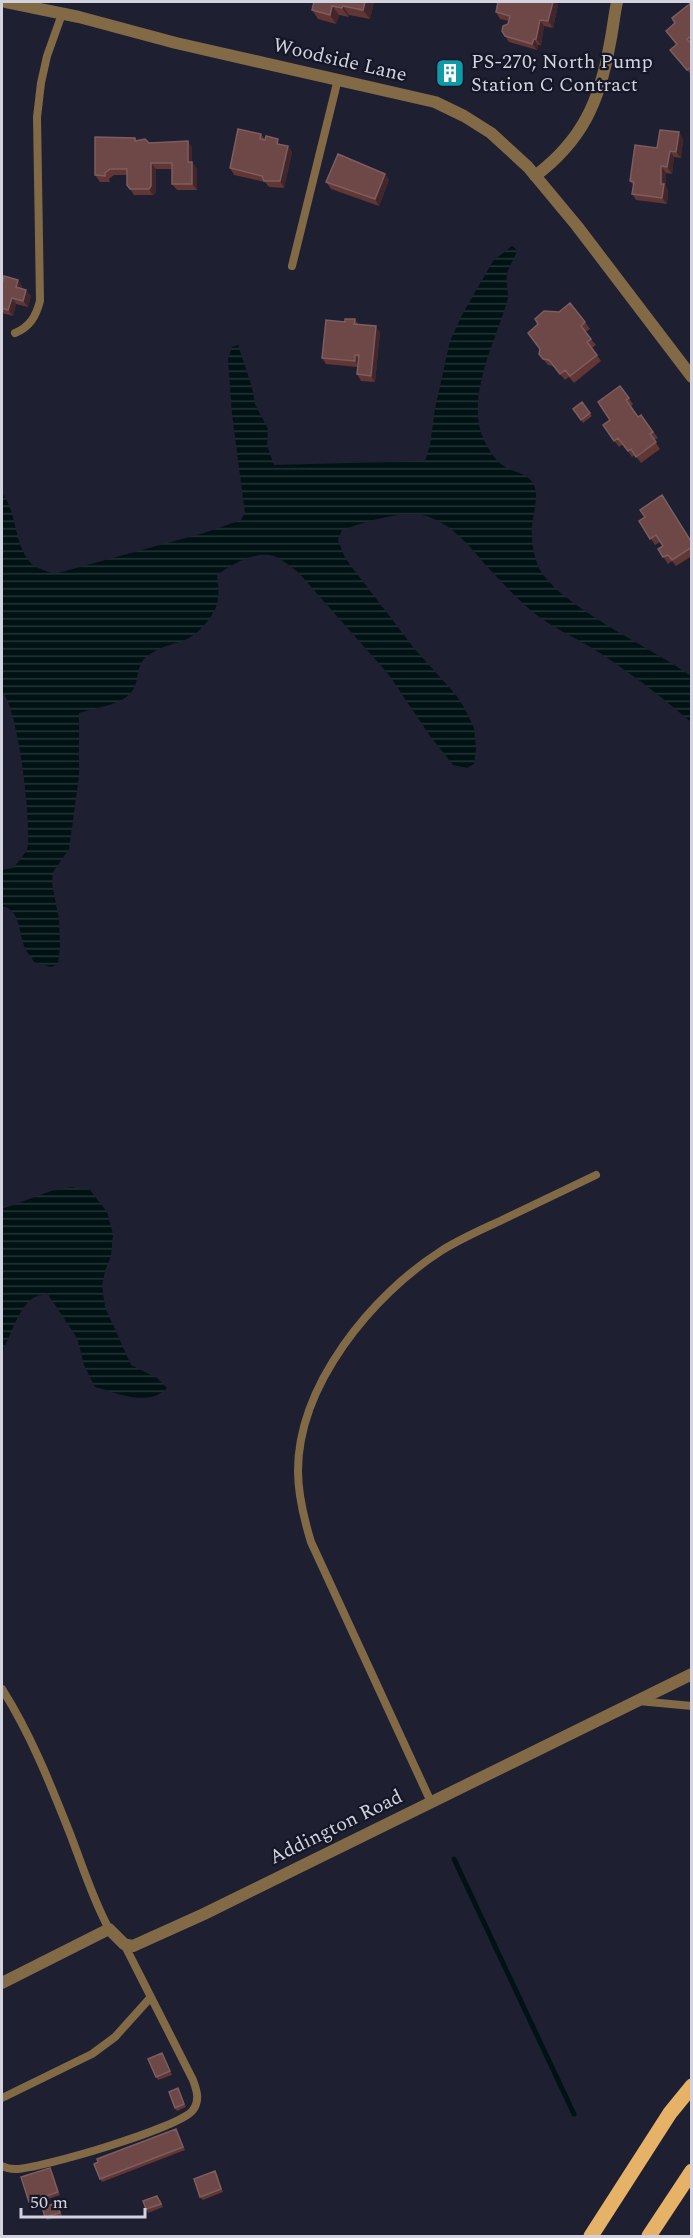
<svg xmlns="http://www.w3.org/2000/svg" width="693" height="2238" font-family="Spectral,serif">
<defs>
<pattern id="water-rules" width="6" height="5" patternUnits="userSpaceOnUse" patternTransform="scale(1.5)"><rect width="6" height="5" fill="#001214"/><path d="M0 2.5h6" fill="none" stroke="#243436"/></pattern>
</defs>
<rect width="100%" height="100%" fill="#1e1f30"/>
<path fill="url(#water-rules)" d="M512,246L517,250C515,259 508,267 507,275C505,284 510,294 507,302C495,342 466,397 483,438C487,446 493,458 501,464C511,473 527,471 534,485C539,499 533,513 532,526C531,539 533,553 538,566C555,604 654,649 691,676V722C662,697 632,674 600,653C579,639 554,629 534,613C521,602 507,588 495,575C474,553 454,522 422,515C402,510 361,523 342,530L338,540L345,558L413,647L456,695L465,709L474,728L476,749L474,764L467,768L453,765L430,736L389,675L298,572C289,566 280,556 269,555C251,553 231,565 217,575C218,583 219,591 218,598C217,614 199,634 185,640C171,645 159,647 147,656C137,664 139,675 135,686C128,705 96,707 79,713V776L69,849L53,872L52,883L59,920L60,946L58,964L51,967L34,962C32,958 28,954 26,950C18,935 22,910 2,906V870L13,868C18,862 27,853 28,845C30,817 19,711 2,691V493C18,513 13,545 32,564C37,569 48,571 54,574L204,533L241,520L245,513L232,414L228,359L232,347L238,345L252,387L255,404L268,429L267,445L274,465L425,461L430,445L435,409L450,341L462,315L493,261Z
M71,1187L90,1190L107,1212L113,1234L111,1256L105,1271L102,1285L105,1307L131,1365L157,1378L167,1388C148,1408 118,1393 95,1387L84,1365L77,1338L47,1293C43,1295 36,1296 33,1298C17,1310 11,1336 2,1352V1209L51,1191Z"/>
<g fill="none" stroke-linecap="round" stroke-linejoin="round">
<path stroke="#001214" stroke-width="5" d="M454,1859L574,2114"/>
<path stroke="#826a47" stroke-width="8" d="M292,266L338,79
M15,333C30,327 36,316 40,301L37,117L41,83L47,56L62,14
M2,1689C30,1733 50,1783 69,1831C82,1864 92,1898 109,1929
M638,1701L692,1706
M431,1802L311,1542C304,1519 298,1496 298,1471C298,1385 372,1295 441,1251C460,1239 481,1230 502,1220C533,1205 565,1190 596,1175
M2,2098L92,2054L115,2037L150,1998
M2,2166C6,2168 10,2169 15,2169C39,2169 180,2128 193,2110C200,2100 197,2091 193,2080L124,1944"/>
<path stroke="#826a47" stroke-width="12" d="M6,2L79,17L176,43L435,102L464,116L491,133L528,167L577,226L692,377
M535,176C583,140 600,100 610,43C613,29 614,15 617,2
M2,1983L109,1929L124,1944L133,1946L204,1914L692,1674"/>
<path stroke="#e5b267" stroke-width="15" d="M591,2236L670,2113L692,2086
M649,2236L692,2171"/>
</g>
<path fill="#613635" d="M314,2H374L370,19L349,15V17L339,15L336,24L318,19L312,10Z
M498,2H555L558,5L553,28L544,26L541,45H538L537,50L509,42L505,36L509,21L500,19L496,12Z
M692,2V76L670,50L676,45L666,31L675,23Z
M451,61L459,74L447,81L439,68Z
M261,134L265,140L288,146L292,152L284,188L269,187L265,182L234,175L230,168Z
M135,138L137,141L192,147V162L197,169V190H177L172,184V169H156V192L153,195H134L127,185V175H114L109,179L110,182H100L95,175Z
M683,139L681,158L674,157L672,174L666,173V187L668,191L667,204L636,200L632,194L633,185L630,181L657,148Z
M385,174L389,180L379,206L331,189L326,182Z
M2,280H18L22,286V288L31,296L28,307L16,304L13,316L2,313Z
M355,319L358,324L380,332L375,382L361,381L357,374V367L326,364L322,358L345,322Z
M585,322L590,329L585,332L596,345L592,348L601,361L574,383L569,377L565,380L553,366L548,365L539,354Z
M620,386L633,404L631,406L638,417L641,415L658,438L654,440L660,449L641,463L635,455L632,457L623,444L619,447L607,431Z
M582,402L592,416L583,423L573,409Z
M639,521L692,542V556L676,566L672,561L668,564L658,549L663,546L660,542L655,545Z
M162,2053L172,2075L158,2080L156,2077Z
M178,2088L186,2107L177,2111L175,2108Z
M176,2129L185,2150L102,2182L100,2179Z
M50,2168L52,2171L60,2195L31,2205L29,2202Z
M215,2171L217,2174L223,2192L203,2200L200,2197Z
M160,2199L163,2207L148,2213L146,2209Z
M57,2203L59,2206L62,2216L47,2220L45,2217Z"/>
<path fill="#41262b" d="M365,2H374L370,19L363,10Z
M553,2H555L558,5L553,28L548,21Z
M332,6L339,15L336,24L330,15Z
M343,6L349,15V17L342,8Z
M540,20L544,26L541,45L536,39Z
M534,39L538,45L537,50L532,44Z
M679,132L683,139L681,158L676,152Z
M188,141L192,147V169L188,162Z
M288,146L292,152L284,188L280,181Z
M670,151L674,157L672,174L667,167Z
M192,162L197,169V190L192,184Z
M151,163L156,169V192L153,195L149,189Z
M661,166L666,173V187L668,191L667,204L662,198Z
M385,174L389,180L379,206L375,199Z
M18,280L22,286L21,293L16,287Z
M26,290L31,296L28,307L23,301Z
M12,298L16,304L13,316L8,310Z
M376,326L380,332L375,382L371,376Z
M355,355L360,361L359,368L355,361Z
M50,2168L52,2171L60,2195L58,2192Z"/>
<path fill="#6e4747" stroke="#7d5d5f" stroke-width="1.5" d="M314,2H365L363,10L343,6L342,8L332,6L330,15L312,10Z
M498,2H553L548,21L540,20L536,39H534L532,44L505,36L502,31L503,26L508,24L510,16L496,12Z
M692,2V36L687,39L692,45V67L687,70L670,50L677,44L666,31L675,23L672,18Z
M451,61L457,71L445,78L439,68Z
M238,129L261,134L260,139L265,140L266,136L278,139L277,144L288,146L280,181H264L262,176L230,168Z
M660,130L679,132L676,152L670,151L667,167L661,166V184H664L662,198L632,194L634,182L630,181L635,145L657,148Z
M95,137L135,138V141L145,139L149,143L188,141V162H192V184H172V163H151V186L149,189H130L127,185V169H110L105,173V176L95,175Z
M338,154L385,174L375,199L326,182Z
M4,276L18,280L16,287L26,290L23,301L12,298L8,310L2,308V280L3,281Z
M570,303L585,322L581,326L591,339L587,342L597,355L570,376L565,370L560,374L549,360L543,359L539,354L540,349L528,333L538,324L535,319L544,311L559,312Z
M345,319H355L354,324L376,326L371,376L357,374L359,355H355V361L322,358L326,320L345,322Z
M620,386L629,398L626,400L638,417L641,415L653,432L650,434L656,442L636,457L631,449L628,451L618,438L614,441L603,425L610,420L598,402Z
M582,402L590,413L581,420L573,409Z
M662,495L692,543V547L672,560L668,555L663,557L658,549L663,546L656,535L650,539L639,521L645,517L640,510Z
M162,2053L170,2071L156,2077L148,2059Z
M178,2088L184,2104L175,2108L169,2092Z
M176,2129L183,2147L100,2179L94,2164L98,2162L97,2159Z
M50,2168L58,2192L29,2202L21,2177Z
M215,2171L221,2189L200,2197L194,2179Z
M157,2196L161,2204L146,2209L143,2201Z
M57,2203L60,2213L45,2217L42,2207Z"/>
<defs>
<g id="building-square" transform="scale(1.5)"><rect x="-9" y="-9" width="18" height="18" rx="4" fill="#0f9aa8" stroke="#151626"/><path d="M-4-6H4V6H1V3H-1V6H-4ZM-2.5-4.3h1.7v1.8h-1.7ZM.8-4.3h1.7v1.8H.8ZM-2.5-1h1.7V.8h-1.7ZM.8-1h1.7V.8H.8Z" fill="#fff"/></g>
</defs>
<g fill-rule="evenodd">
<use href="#building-square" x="450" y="73"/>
</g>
<g text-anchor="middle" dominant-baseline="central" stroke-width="4.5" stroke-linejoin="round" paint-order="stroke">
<g font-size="20" fill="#d2d3df" stroke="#151626">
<text transform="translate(340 60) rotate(13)">Woodside Lane</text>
<text transform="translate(336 1827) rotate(-26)">Addington Road</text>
</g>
<g font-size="20" fill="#d2d3df" stroke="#151626" text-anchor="start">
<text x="471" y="62">PS-270; North Pump<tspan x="471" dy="23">Station C Contract</tspan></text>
</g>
</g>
<rect width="693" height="2238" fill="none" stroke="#d2d3df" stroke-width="6"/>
<path d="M21 2208v9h124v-9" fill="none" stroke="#d2d3df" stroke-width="3"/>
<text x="30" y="2208" font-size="18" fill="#d2d3df" stroke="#151626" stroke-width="4.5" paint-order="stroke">50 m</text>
</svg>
